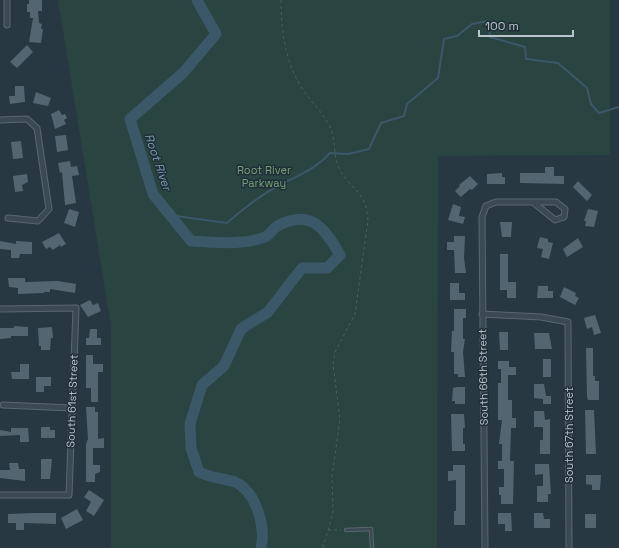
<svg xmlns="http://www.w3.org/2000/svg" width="619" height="548" font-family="'Space Grotesk',sans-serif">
<rect width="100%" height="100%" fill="#273843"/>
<path fill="#294441" d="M58,0H610V155L438,156L437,548H111V326Z"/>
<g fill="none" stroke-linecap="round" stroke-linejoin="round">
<path stroke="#3b5869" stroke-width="2" d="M160,203L170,208L176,216L227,223C243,209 259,196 278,186C298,175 315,170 330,153L348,154L369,149L381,123L404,116L407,104L438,78L444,39L457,36L472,24L488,21L490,37L525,47L526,59L558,63L587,88L591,104L599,113L619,107"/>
<path stroke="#3b5869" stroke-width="11" d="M197,0L216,34L183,73L130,119L153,194L191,241C215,242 242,246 265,237C270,235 273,228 279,225C312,209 325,229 340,255L327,268H302L268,312L241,329L224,366L202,385L190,424L191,448L199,472C210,478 223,478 235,482C256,491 266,527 261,548"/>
</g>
<path fill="#536570" d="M29,0H42V11H38L39,23L42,24L41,29H43L41,43L29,42L33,18H30V12H27V4H29Z
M27,45L33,52L17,68L10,62Z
M15,86H24L25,102L10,104L9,96H15Z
M36,92L51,98L48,106L33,103Z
M59,110L62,115L65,114L67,118L64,120L66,124L55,129L51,114Z
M66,135L68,150L57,152L55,136Z
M21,141L23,158L13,159L11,142Z
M70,161L71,167L77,166L79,175L72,176L76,203L65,205L62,172L60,173L58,163Z
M545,167H554V176H564V184L520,183V173H545Z
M502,173V177H505V184H487V174Z
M27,174L28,182L22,185L23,191L15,192L13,176Z
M470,176L478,184L472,190L470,189L461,197L455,191L460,186L459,185Z
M578,181L592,195L587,201L573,187Z
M453,204L461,207L459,216L465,217L463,224L448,220Z
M69,209L79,212L75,227L64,223Z
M588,209L598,211L594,227L585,226L586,221H584Z
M500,222H512L511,237H502Z
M59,233L66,244L61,247L60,245L53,250L50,247L46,249L42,242Z
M454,236H465L464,258L466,273H455L454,250H447V242H454Z
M540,237L548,239V242L553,243L549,259L541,257L543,249L537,248Z
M578,238L583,247L567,257L563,249Z
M0,241L16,244V241L32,242V254H20L19,258H11V250L0,249Z
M500,254H508V282H516V298H507V290H500Z
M8,278H25V282L58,281L76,284L75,293L50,289V292H44V293L18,294V288L9,287Z
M450,283H459V293H465V300H450Z
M538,286H548V291H553V298H537Z
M564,287L576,293L575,296L579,298L575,305L560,297Z
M90,300L93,305L98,303L101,311L88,317L80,305Z
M454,309H466V318H463V339H465L463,352L465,377H458V374H454V352H451L452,331H454Z
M595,315L601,333L594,335L592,327L587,329L584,318Z
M14,326L28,327V336H11V338L0,339V328H14Z
M52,327L53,338H51L50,350H41V346H39L38,328Z
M90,329H97V338H101V345H86V338H89Z
M499,332H508V350H500Z
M534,333H549L552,349H535Z
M586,348H593V376H595V381H599V400H588L587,397Z
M86,355H93V364H103V372H98V402H91V388H86Z
M543,359H551V377H543Z
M498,361H509V367H516V375H508V400H512V418H516V428H511L510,461H514L513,504H501V495H499V487H504V469H498V461H502V444H499L502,420H498V383H501V369H498Z
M20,364H29V379H12L11,372H20Z
M36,377H51V386H44V392H36Z
M534,384H544L546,396H551V404H543V399L534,398Z
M457,387H465V404H455V401H452L453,388Z
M86,407H95V412H98V439L104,438V448H93V465H100V472L95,474V482H86V444L88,439Z
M585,410H594L596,454H586Z
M534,411H544L545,420L550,419V454H540V440H543V427H534Z
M451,414H464L465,428H463V444H465V451H452Z
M41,427H50V430H55V438H41Z
M11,428H28L29,442H20V435L0,436V430L11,432Z
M41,459H52L50,479H41Z
M9,463H18L19,469H25V481L0,478V470H10Z
M535,464H549L551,494H548V502H537V486H543V474L535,475Z
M453,465H465V525H454V511H456V480L448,481V471H453Z
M586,475H601L600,490H592V485L586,484Z
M89,490L104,500L94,516L86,511L91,502L84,497Z
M77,509L83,520L66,529L61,518Z
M34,513H56V524L24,523V530H16V523H8V514Z
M498,513H511L512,531H505V524H498Z
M534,513H543L544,519H550V528H534Z
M585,514H596V528H585Z"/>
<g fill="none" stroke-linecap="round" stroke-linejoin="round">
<g stroke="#5a6770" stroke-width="4.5">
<path id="lane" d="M346,530L371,529L372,548"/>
</g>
<g stroke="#5a6770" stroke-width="7">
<path id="street" d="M7,0V25
M0,120L27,119L37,128L49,209L38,221L8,218
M0,309L76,308L69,495H0
M482,314L541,317L568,322L569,548
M3,405L72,408
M485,548L482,217L486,206L496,202H556L565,209L564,217L555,220L534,203"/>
</g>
<path stroke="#49615f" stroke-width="1" stroke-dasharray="3 3" stroke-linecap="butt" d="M281,0C281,29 285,60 300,85C309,100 322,111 330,127C336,140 333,156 339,168C351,191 366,190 368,220L355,314L335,352L333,364L340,419L332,477L333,512L323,548
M328,530H341"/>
<use href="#lane" stroke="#3b4952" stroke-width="2.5"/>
<use href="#street" stroke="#3b4952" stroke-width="5"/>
</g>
<g text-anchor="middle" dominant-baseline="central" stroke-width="3" stroke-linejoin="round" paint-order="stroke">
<g font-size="11" fill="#77a278" stroke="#202f38">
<text x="264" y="170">Root River<tspan x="264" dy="13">Parkway</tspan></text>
</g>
<g font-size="11" fill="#b9c4cc" stroke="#202f38">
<text transform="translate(483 377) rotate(-91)">South 66th Street</text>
<text transform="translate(72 401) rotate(-88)">South 61st Street</text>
<text transform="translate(569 435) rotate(-90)">South 67th Street</text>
</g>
<g font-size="12" font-style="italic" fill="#799baf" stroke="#202f38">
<text transform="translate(158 162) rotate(71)">Root River</text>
</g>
</g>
<path d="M479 30v6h94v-6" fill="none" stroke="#b9c4cc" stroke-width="2"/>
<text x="485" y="30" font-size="12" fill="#b9c4cc" stroke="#202f38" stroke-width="3" paint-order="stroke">100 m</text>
</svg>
